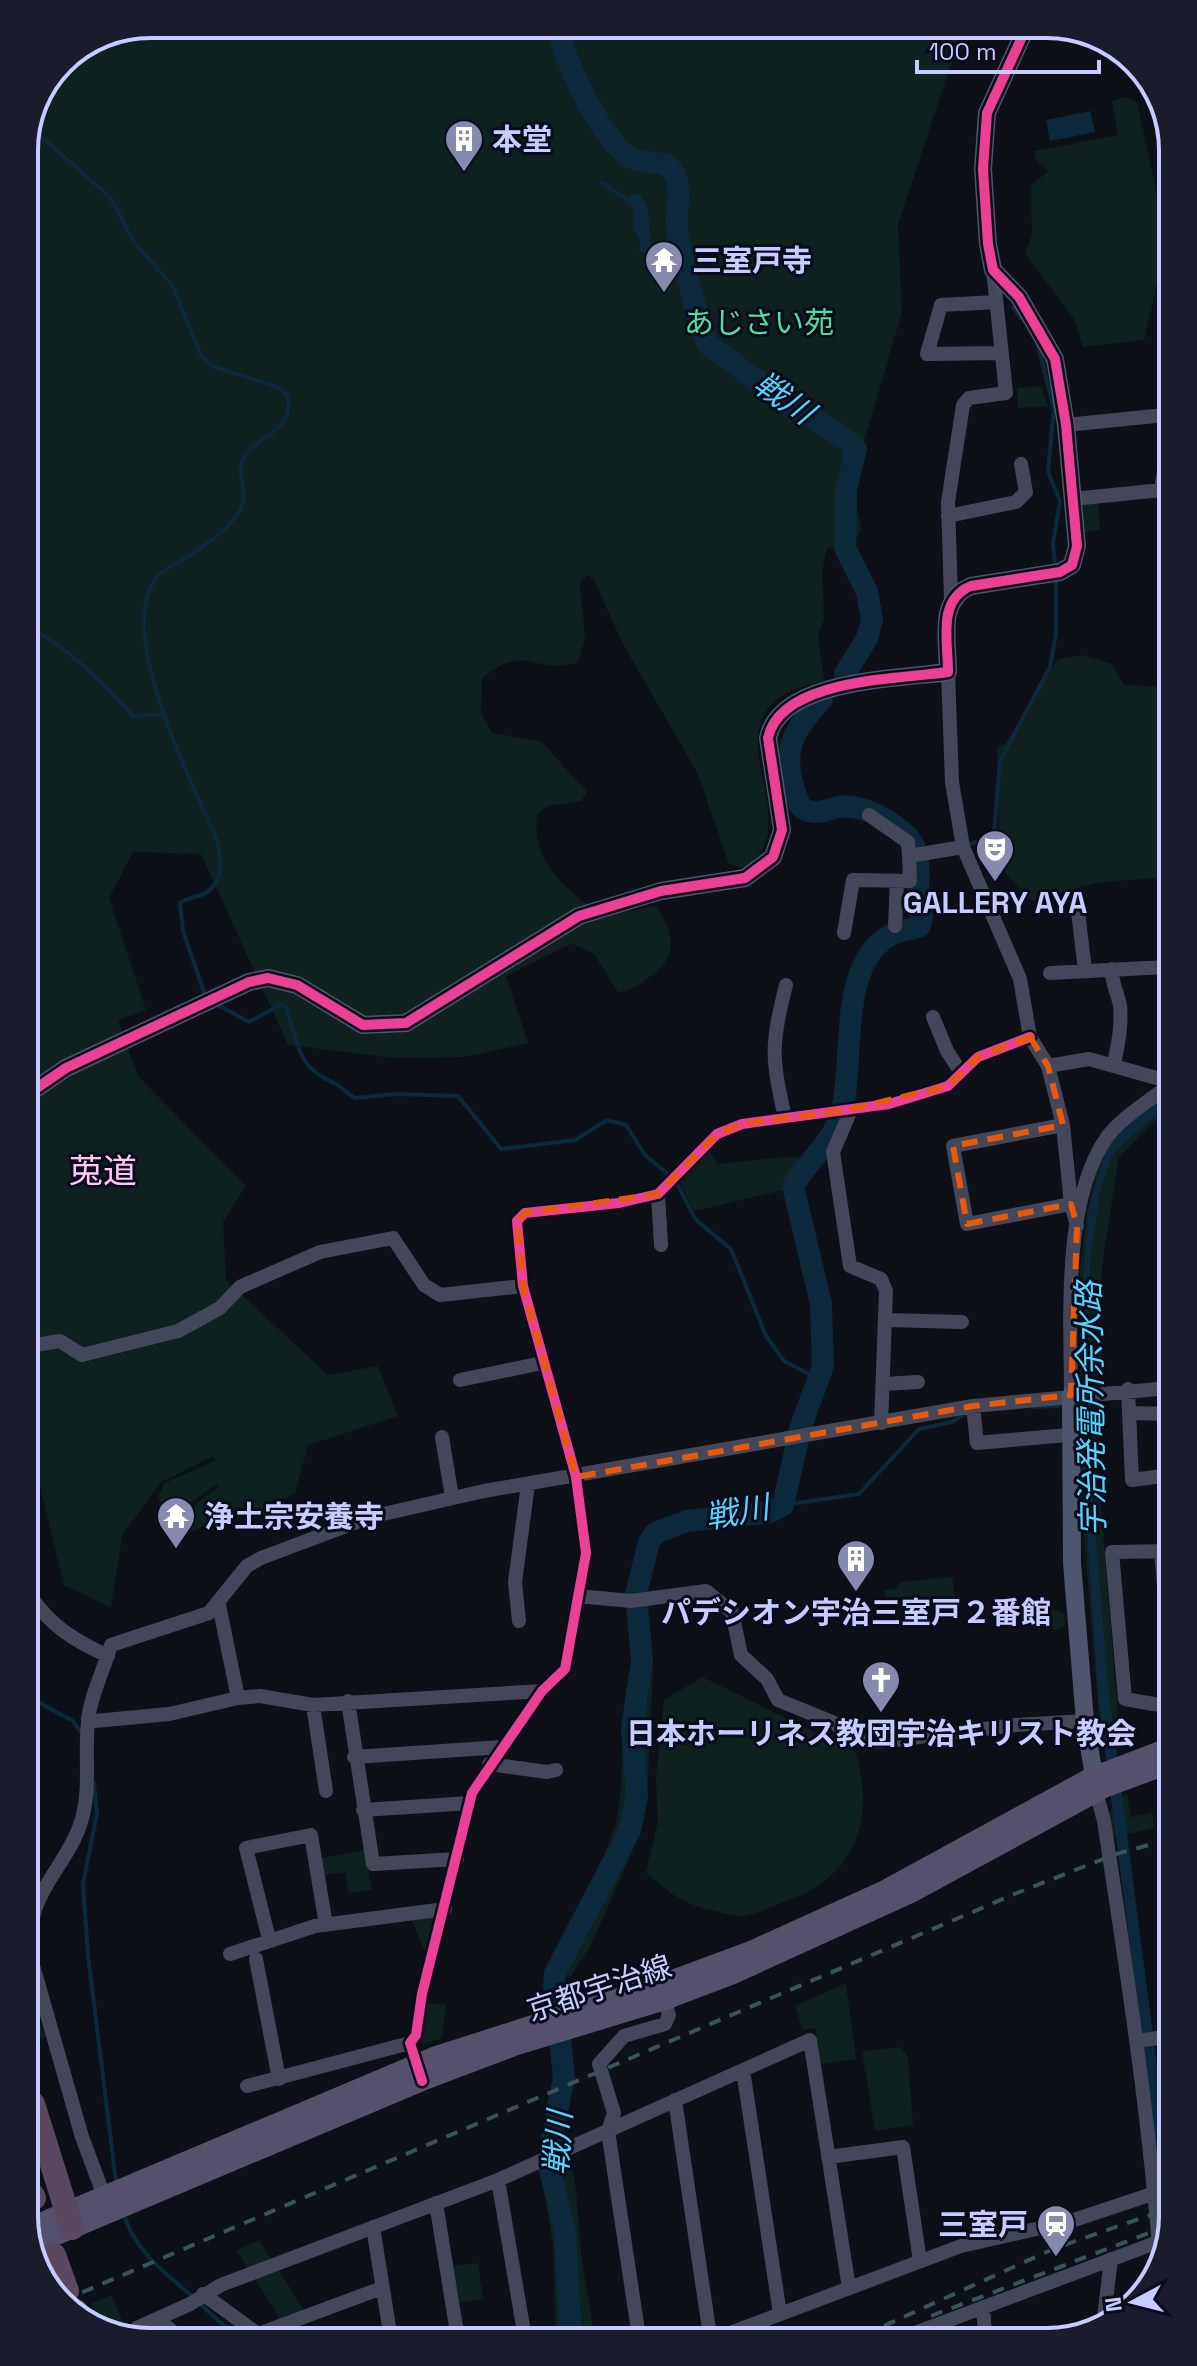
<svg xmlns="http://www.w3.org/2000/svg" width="1197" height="2366" font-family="'Space Grotesk','Noto Sans JP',sans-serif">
<rect width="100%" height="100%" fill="#0e1018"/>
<path fill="#0e211e" d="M150,24H964L898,225L902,312L852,483L861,529L853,546L827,548L822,570L824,619L818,635L824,680C811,685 795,688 783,695C717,738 810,828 743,868L729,864L698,774L623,644L593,578L587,575L580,583L585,638L578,662C537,677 525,640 482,679L481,713L492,733L542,742L587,792L581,801L548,806L537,815C531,863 567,891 603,916L657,906C675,937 679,957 647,979C638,985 630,992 618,992L594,954L572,943L506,976L528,1043L466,1057L393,1058L288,1045L201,854L133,852L109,898L146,1010L118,1020L138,1076L246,1186L223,1222L226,1280L328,1375L378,1366L398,1416L308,1445L295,1493L254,1516L233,1508L234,1512L189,1533L176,1518L219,1487L218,1483L175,1514L162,1506L158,1496L165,1483L215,1461L214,1456L161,1482L122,1536L111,1608L64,1585L30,1444L24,142L61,61Z
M1126,97L1137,103L1157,194L1161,264L1144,340L1083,347L1075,320L1025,254L1032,235L1031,185L1049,171L1036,160L1034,151L1118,135L1112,101Z
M1164,109V156L1153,115Z
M1041,386L1048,406L1018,408L1017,388Z
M1098,500L1100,530L1081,533V506Z
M1083,655L1112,664L1124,685L1166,687L1167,877L1094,883L1065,891L1044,902L1030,900L999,866L983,867L976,852L978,841L999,832L997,747L1005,744L1058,659Z
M1153,1105L1158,1117L1119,1157L1102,1265L1096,1447L1120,1740L1117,1748L1101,1741L1081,1497L1080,1268L1087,1211L1098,1165Z
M707,1147L718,1164L797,1156L803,1163L788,1189L694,1211L678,1178Z
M952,1577L955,1597L886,1603L884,1590L896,1588L901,1582Z
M1045 1620a10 10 0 1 1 20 0a10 10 0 1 1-20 0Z
M640,1650L653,1665L652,1693L648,1779L639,1836L591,1945L571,1976L559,1975L552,1955C575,1915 599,1873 614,1829C630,1783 613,1684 640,1650Z
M702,1677L856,1752C875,1823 856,1877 784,1902C771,1907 756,1914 743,1916C736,1917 726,1914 719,1912C687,1906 669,1894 646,1872L658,1821L656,1779L664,1700Z
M1127,1794L1131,1817L1152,1813L1154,1828L1116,1837L1111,1833C1108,1815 1109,1801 1127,1794Z
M364,1850L372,1890L349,1893L345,1872L320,1876L318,1859Z
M434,1913L438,1921L429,1962L411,1918Z
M846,1983L856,2059L821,2064L815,2028L803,2030L795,2006Z
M32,1988L44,2037L32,2039Z
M427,2003L446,2005L442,2038L422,2045Z
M901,2047L908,2058L913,2125L875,2131L862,2051Z
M563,2141C579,2175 577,2214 581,2251C584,2280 592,2308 593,2337L556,2335L553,2245L541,2172L547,2147Z
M259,2240L272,2261L249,2269L236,2250Z
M478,2263L483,2299L457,2303L451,2266Z
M279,2270L306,2314L283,2323L255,2279Z
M112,2295L128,2336V2337L100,2326L91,2303Z
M306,2325L316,2340H294L288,2332Z"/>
<path fill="#0c283b" d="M1090,111L1095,132L1050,141L1046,120Z
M640,194L648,209L652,254L639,252L640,240C631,228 632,222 634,209L626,202L630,195Z
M1168,1093V1104L1118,1148L1111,1159L1093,1211L1088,1309L1091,1480L1109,1694L1173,2190C1173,2214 1161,2279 1143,2293L1163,2202L1098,1697L1082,1452V1302L1088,1211L1107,1147L1122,1128Z"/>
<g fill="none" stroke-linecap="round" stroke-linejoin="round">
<path stroke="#0c283b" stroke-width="4" d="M31,128L111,198L133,241L172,285L201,355L214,367L278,387L288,395C294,430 264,432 246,454C232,471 252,494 239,512C229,528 210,542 194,553C181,562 164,567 154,581C117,637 192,782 217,840C221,859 225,882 204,894C196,898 188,897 180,903L183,931L205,995
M602,183L626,199
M1013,307L1021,318
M1037,342L1054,409L1048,472L1060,501L1053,543L1055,566
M29,627C70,649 102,682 133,716L164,714
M968,845L994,835L1000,761L1050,667L1056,633V579
M214,1003L249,1022L282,1004L286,1007C299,1044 296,1067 334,1083C342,1086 347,1094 355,1098L396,1094L458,1096L501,1149L575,1140L607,1120L626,1125L645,1155L675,1180L696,1220L731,1249L766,1336L784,1361L819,1379
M1089,1255L1097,1201
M1080,1406L1099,1404V1408
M1033,1407L1059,1406
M783,1505L859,1494L919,1429L952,1422L965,1414
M31,1698L73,1721L83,1736
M94,1783L97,1813L83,1884L88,1955L116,2182
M124,2214C133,2250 167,2274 194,2298
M200,2304L241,2341"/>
<path stroke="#0c283b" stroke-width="22" d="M556,24C564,58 601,144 634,159C647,165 664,158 673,172C684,188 675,210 677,226C681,262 694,298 702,333L709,345L789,404L848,440L856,449L846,490L845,548L867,592L872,620L867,638L845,674
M571,2338L565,2232L550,2170V2148L564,2076L554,1985L555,1973L630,1830L637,1796L632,1728L642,1661L636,1594L649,1542L655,1533L687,1521L770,1512L783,1505L801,1426L823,1366L821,1304L793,1186C806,1163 834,1140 841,1114C856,1063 835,956 897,932C905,929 912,930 920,926L922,918C911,892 929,857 906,835C890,820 861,803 839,807C830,809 818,814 809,811C799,809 798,801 795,793C781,749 793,731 822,699"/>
<path stroke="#434759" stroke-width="14" d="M996,302L941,305L927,354L1002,353
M1066,425L1165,415
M1073,499L1161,490L1165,464
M948,516L1016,502L1026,492L1021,464
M951,599L948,502L963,405L969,398L1006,393L993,270
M948,672L952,782L963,847L1020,979L1030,1037L1048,1066L1063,1125L1071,1204L1077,1226
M869,815L908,842L909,856
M1078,912L1085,970
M895,926L897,881
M844,933L853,880L910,881L909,856L963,847
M1112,969C1111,983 1118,993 1120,1006C1122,1026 1118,1044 1114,1064
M1050,973L1167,967
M933,1017L947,1051L960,1071
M1048,1066L1089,1059L1160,1079L1168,1085
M851,1110L833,1152L850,1266L881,1279L886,1291L881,1423
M785,1117C771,1059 771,1043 786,985
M1063,1125L953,1146L967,1224L1071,1204
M658,1194L661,1245
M886,1320L962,1322
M29,1346L60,1341L82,1355L178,1331L220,1308L240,1287L320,1252L393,1238L424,1285L440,1295L523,1286
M460,1380L542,1363
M884,1384L918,1382
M1128,1389L1132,1480L1170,1475
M1071,1395C1071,1319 1062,1201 1107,1137C1122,1117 1148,1102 1168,1086
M973,1406L977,1443L1068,1435
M1131,1413L1169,1414
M442,1437L452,1497
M1170,1551L1112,1552L1125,1699L1171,1707
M1161,1552L1170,1653
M578,1596L631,1601L706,1591L732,1612L741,1655L767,1679L778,1700L832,1722L857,1738L878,1742L1016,1725L1085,1721
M31,1597C51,1626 75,1641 108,1656
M219,1605L238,1698
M519,1621L515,1582L528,1484
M348,1701L373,1864L457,1859
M313,1705L326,1791
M88,1719L95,1721L169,1714L238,1698L260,1696L313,1705L542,1691
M354,1757L502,1747
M489,1764L547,1772L556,1770
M1096,1792L1104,1821C1126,1967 1149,2113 1160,2260
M363,1810L470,1803
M32,1923C37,1887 69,1859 80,1825C92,1791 84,1756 88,1721C90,1697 104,1669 111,1645L209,1613L247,1566L261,1558L370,1517L484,1491L973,1406L1169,1388
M269,1939L246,1848L311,1835L326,1925
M230,1954L315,1926L445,1909
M256,1959L279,2079
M32,1962L82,2137L107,2204
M1137,2041L1172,2036
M743,2070L780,2314
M419,2073L410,2043L416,2035L422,1994L472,1793L542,1691L565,1669L586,1553L576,1477L523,1286L517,1221L525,1213L619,1203L658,1194L717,1134L742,1124L889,1104L948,1086L978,1057L1030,1037
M247,2086L410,2043
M675,2100L710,2336
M828,2157L903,2147L920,2261
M1155,2179L1173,2177
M498,2180L525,2338
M436,2203L458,2339
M373,2227L391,2339
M203,2294L258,2334L382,2288
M983,2307L985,2334
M158,2319L183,2341
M1103,2326L1111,2259
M912,2334L1166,2239
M722,2336L961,2246L1071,2221L1155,2193
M639,2337L608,2131L614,2113L599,2064L624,2036L665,2024L669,2015L662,1993
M143,2342L137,2328L190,2304L221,2285L498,2180L810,2040L849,2288"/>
<path stroke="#4f556c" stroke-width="18" d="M28,1094L66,1068L249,982L268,978L297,985L363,1025L406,1023L579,916L661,891L745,878L773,857L782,830L768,738C780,679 898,679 948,672C948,640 937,600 971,586L1060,572L1072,565L1077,546L1066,425L1055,359L1019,297L993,270L988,244L983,169L987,113L1028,24
M1071,1395L1072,1563L1085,1721L1096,1789"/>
<path stroke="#55516c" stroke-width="20" d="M33,2226L436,2056L659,1985L753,1950L885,1890L1092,1777L1171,1747
M33,2245L422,2081L517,2045L665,2000L731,1975L911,1893L1104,1788L1171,1763"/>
<path stroke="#594860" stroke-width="24" d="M33,2104L72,2228
M33,2196L34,2198
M54,2255L67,2291
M35,2263L36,2268
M76,2311L78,2318"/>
<path stroke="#39535b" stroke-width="4" stroke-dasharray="12 10" stroke-linecap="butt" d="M62,2301L1017,1893L1116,1854L1171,1839
M931,2316L1170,2225
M864,2335L1053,2249L1173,2207"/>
<g stroke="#0b0c1b" stroke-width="15">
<path id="cycleway" d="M28,1094L66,1068L249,982L268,978L297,985L363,1025L406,1023L579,916L661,891L745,878L773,857L782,830L768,738C780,679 898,679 948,672C948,640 937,600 971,586L1060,572L1072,565L1077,546L1066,425L1055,359L1019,297L993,270L988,244L983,169L987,113L1028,24
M422,2081L410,2043L416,2035L422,1994L472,1793L542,1691L565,1669L586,1553L576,1477L523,1286L517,1221L525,1213L619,1203L658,1194L717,1134L742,1124L889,1104L948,1086L978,1057L1030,1037"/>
</g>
<use href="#cycleway" stroke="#ea4096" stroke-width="10"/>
</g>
<path fill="none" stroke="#e8590c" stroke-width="6" stroke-dasharray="16 10" stroke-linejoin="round" d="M1030,1037L1048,1066L1063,1125L953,1146L967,1224L1071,1204L1077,1226L1071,1395L973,1406L576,1477L523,1286L517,1221L525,1213L658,1194L717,1134L742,1124L847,1110L948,1086L978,1057Z"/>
<defs>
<g id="building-pin" transform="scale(2)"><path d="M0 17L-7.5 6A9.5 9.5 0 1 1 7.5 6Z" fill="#868aae" stroke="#0b0c1b"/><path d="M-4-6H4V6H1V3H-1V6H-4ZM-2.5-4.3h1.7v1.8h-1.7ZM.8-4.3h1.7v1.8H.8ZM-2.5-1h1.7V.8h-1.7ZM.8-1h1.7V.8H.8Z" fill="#fff"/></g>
<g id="temple-pin" transform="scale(2)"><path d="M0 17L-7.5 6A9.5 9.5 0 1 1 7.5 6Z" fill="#868aae" stroke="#0b0c1b"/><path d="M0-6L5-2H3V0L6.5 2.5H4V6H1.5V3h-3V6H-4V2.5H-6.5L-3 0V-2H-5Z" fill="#fff"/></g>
<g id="theatre-pin" transform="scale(2)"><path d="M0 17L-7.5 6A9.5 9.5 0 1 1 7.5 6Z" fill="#868aae" stroke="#0b0c1b"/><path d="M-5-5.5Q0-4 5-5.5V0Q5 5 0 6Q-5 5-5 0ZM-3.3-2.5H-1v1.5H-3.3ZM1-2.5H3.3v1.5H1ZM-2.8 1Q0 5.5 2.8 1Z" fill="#fff"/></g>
<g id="church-pin" transform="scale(2)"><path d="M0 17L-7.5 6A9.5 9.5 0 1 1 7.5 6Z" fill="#868aae" stroke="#0b0c1b"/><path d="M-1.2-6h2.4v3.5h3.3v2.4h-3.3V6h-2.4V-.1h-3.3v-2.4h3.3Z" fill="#fff"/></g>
<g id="station-pin" transform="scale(2)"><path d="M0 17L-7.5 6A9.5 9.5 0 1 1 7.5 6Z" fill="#868aae" stroke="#0b0c1b"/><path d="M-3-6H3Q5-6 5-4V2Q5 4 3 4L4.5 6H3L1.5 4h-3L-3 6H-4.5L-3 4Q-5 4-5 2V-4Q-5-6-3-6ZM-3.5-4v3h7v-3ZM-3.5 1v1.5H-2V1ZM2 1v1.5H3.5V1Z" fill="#fff"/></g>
</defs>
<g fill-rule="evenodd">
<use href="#building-pin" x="464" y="139"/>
<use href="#temple-pin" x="664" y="260"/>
<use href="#theatre-pin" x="995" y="849"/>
<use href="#temple-pin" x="176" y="1516"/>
<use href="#building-pin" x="856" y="1559"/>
<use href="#church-pin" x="881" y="1680"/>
<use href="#station-pin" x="1056" y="2224"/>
</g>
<g text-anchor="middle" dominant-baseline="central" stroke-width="6" stroke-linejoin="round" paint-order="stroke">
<g font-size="30" font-weight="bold" fill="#c6ccfe" stroke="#0b0c1b" text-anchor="start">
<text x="492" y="139">本堂</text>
<text x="692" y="260">三室戸寺</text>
<text x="995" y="902" text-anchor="middle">GALLERY AYA</text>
<text x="204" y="1516">浄土宗安養寺</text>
<text x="856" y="1612" text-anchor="middle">パデシオン宇治三室戸２番館</text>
<text x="881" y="1733" text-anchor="middle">日本ホーリネス教団宇治キリスト教会</text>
<text x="1028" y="2224" text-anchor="end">三室戸</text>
</g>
<g font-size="30" fill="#55db9c" stroke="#0b0c1b">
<text x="759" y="322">あじさい苑</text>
</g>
<g font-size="30" fill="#c6ccfe" stroke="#0b0c1b">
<text transform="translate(599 1988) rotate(-18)">京都宇治線</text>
</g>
<g font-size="32" font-style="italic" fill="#56d4fc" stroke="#0b0c1b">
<text transform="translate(784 398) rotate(35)">戦川</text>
<text transform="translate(1091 1409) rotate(-91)">宇治発電所余水路</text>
<text transform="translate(737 1512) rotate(-10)">戦川</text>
<text transform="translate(558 2143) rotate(-86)">戦川</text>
</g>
<g font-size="34" fill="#fec8f6" stroke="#0b0c1b">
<text x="103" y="1171">莵道</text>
</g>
</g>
<path d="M0 0H1197V2366H0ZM150 38H1047A112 112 0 0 1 1159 150V2216A112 112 0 0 1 1047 2328H150A112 112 0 0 1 38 2216V150A112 112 0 0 1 150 38Z" fill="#1a1b2d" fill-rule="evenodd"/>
<path fill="none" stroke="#c6ccfe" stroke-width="4" d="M150 38H1047A112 112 0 0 1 1159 150V2216A112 112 0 0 1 1047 2328H150A112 112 0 0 1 38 2216V150A112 112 0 0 1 150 38Z"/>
<g transform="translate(1133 2302) rotate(263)" stroke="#0b0c1b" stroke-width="6" paint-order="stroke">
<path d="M0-6L14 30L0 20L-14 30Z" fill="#c6ccfe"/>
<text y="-12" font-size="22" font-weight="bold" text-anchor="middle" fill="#c6ccfe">N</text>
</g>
<path d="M917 60v12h182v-12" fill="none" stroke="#c6ccfe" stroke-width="4"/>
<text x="929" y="60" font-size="24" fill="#c6ccfe" stroke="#0b0c1b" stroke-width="6" paint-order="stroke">100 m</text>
</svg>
